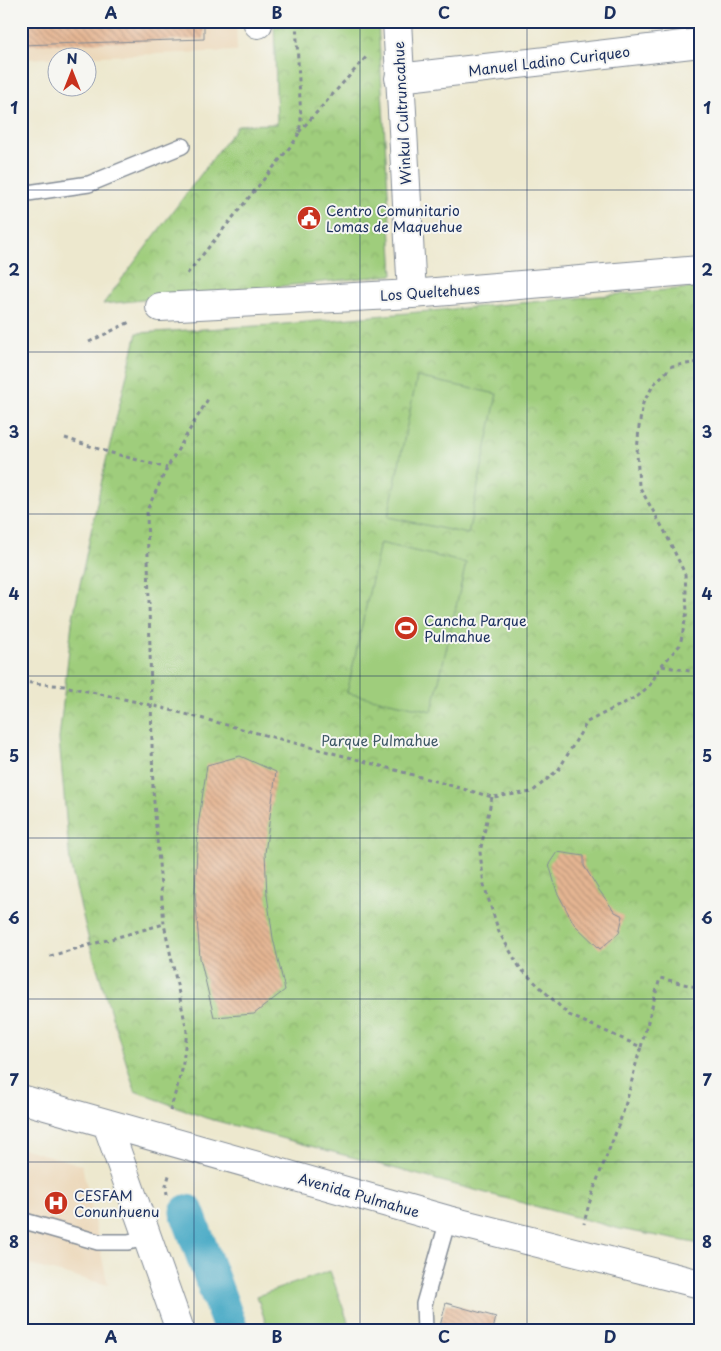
<svg xmlns="http://www.w3.org/2000/svg" width="721" height="1351" font-family="'Playpen Sans',sans-serif">
<defs>
<pattern id="park-crowns" width="20" height="18" patternUnits="userSpaceOnUse" patternTransform="scale(1.25)"><rect width="20" height="18" fill="#9fcd7b"/><path d="M2 6a3 3 0 1 1 6 0M12 15a3 3 0 1 1 6 0" fill="none" stroke="#88b06d"/></pattern>
<pattern id="building-back-hatch" width="6" height="6" patternUnits="userSpaceOnUse" patternTransform="scale(1.25)"><rect width="6" height="6" fill="#e5b592"/><path d="M-1 5l2 2M0 0l6 6M5-1l2 2" fill="none" stroke="#b9947a"/></pattern>
</defs>
<rect width="100%" height="100%" fill="#f6f6f2"/>
<filter id="ink" filterUnits="userSpaceOnUse"><feTurbulence type="fractalNoise" baseFrequency=".02" numOctaves="2"/><feDisplacementMap in="SourceGraphic" scale="10" xChannelSelector="R" yChannelSelector="G"/><feConvolveMatrix kernelMatrix="1 2 1 2 8 2 1 2 1" color-interpolation-filters="sRGB"/></filter>
<filter id="wash" filterUnits="userSpaceOnUse"><feTurbulence type="fractalNoise" baseFrequency=".0096" numOctaves="4" result="noise"/><feDisplacementMap in="SourceGraphic" scale="20" xChannelSelector="R" yChannelSelector="G"/><feGaussianBlur stdDeviation="1.12" result="paint"/><feColorMatrix in="noise" values="0 0 0 0 0 0 0 0 0 0 0 0 0 0 0 0 0 1.4 0 .05"/><feComposite in="paint" operator="in"/></filter>
<g filter="url(#wash)">
<rect width="100%" height="100%" fill="#ede8ce"/>
<path fill="#ecd8ba" d="M21,21H236L237,51L21,59Z
M21,1148L82,1165L108,1285L21,1263Z"/>
<path fill="url(#park-crowns)" stroke="#5d7e6c" d="M274,21H378L393,275L103,304L238,125L277,124Z
M700,287V1244L620,1229L206,1118L135,1091L90,945L70,863L59,739L72,622L105,465L137,333L273,325Z"/>
<path fill="#9fcd7b" stroke="#5d7e6c" d="M417,377L497,394L468,534L388,517Z
M380,543L466,563L432,711L347,693Z
M330,1271L351,1330H268L257,1296Z"/>
<g fill="none" stroke-linecap="round" stroke-linejoin="round">
<path stroke="#45a8c5" stroke-width="35" d="M187,1212L231,1330"/>
</g>
<g id="blocks">
<path fill="url(#building-back-hatch)" d="M21,21H204V39L21,45Z
M240,756L276,772L265,853L267,895L273,938L285,990L254,1014L214,1017L200,958L195,893L198,826L207,765Z
M557,852L584,856V866L599,890L615,912L623,916L619,933L600,949L574,924L557,892L549,864Z
M446,1303L496,1317L493,1330H439Z"/>
</g>
</g>
<g filter="url(#ink)">
<use href="#blocks" fill-opacity="0" stroke="#848c96" stroke-width="1"/>
<g fill="none" stroke-linecap="round" stroke-linejoin="round">
<g stroke="#848c96" stroke-width="18">
<path id="service" d="M21,194L89,184L182,146
M21,1220L98,1242H128L147,1238
M425,1330L424,1304L448,1220"/>
</g>
<g stroke="#848c96" stroke-width="30">
<path id="minor" d="M258,21V24
M397,21L412,294
M399,78L700,43
M160,307L412,294L700,270"/>
</g>
<g stroke="#848c96" stroke-width="30">
<path id="tertiary" d="M21,1099L448,1220L700,1284
M107,1124L180,1330"/>
</g>
<path stroke="#848c96" stroke-width="3" stroke-dasharray="4 4" stroke-linecap="butt" d="M299,132L368,55
M187,274L294,142L299,133L301,120L296,21
M89,342L132,321
M65,438L108,452L167,468
M662,666L700,673
M21,682L64,686L151,705L363,761L492,797L532,792L559,769L587,722L638,696L650,685L661,666L680,645L687,612L685,574L665,532L639,486L637,453L639,427L643,403L654,384L672,366L700,362
M492,797L480,852L484,885L499,932L520,968L569,1015L641,1047C635,1065 632,1082 627,1099C615,1142 593,1181 584,1224
M50,956L164,924
M641,1047L660,978L700,988
M170,1111L182,1070L187,1031L164,924L153,790L147,510L167,468L208,399
M167,1195L166,1186L170,1172"/>
<use href="#service" stroke="#fff" stroke-width="15"/>
<use href="#minor" stroke="#fff" stroke-width="28"/>
<use href="#tertiary" stroke="#fff" stroke-width="28"/>
</g>
</g>
<path fill="none" stroke="#1b2f5e" stroke-width="1" stroke-opacity="0.55" d="M194,21V1330M360,21V1330M527,21V1330M21,190H700M21,352H700M21,514H700M21,676H700M21,838H700M21,999H700M21,1162H700"/>
<defs>
<g id="civic-disc" transform="scale(1.25)"><circle r="9.5" fill="#c8321e" stroke="#f6f6f2"/><path d="M-.6-6.5H3V-4.5H.6V-3L4-1V1h2V6H-6V1h2V-1L-.6-3ZM-1.2 2.5V6h2.4V2.5Z" fill="#fff"/></g>
<g id="stadium-disc" transform="scale(1.25)"><circle r="9.5" fill="#c8321e" stroke="#f6f6f2"/><path d="M0-5a6.5 5 0 1 0 0 10a6.5 5 0 1 0 0-10ZM-3.5-1.8h7v3.6h-7Z" fill="#fff"/></g>
<g id="hospital-disc" transform="scale(1.25)"><circle r="9.5" fill="#c8321e" stroke="#f6f6f2"/><path d="M-5-5h3v3.5h4V-5h3V5h-3V1.5h-4V5h-3Z" fill="#fff"/></g>
</defs>
<g fill-rule="evenodd">
<use href="#civic-disc" x="309" y="218"/>
<use href="#stadium-disc" x="406" y="628"/>
<use href="#hospital-disc" x="56" y="1203"/>
</g>
<g text-anchor="middle" dominant-baseline="central" stroke-width="4" stroke-linejoin="round" paint-order="stroke">
<g font-size="14" fill="#1b2f5e" stroke="#f6f6f2">
<text transform="translate(549 61) rotate(-7)">Manuel Ladino Curiqueo</text>
<text transform="translate(402 113) rotate(-93)">Winkul Cultruncahue</text>
<text transform="translate(430 292) rotate(-4)">Los Queltehues</text>
<text transform="translate(359 1195) rotate(16)">Avenida Pulmahue</text>
</g>
<g font-size="14" fill="#1b2f5e" stroke="#f6f6f2" text-anchor="start">
<text x="326" y="210">Centro Comunitario<tspan x="326" dy="16">Lomas de Maquehue</tspan></text>
<text x="424" y="620">Cancha Parque<tspan x="424" dy="16">Pulmahue</tspan></text>
<text x="74" y="1195">CESFAM<tspan x="74" dy="16">Conunhuenu</tspan></text>
</g>
<g font-size="14" fill="#3c5665" stroke="#f6f6f2">
<text x="380" y="740">Parque Pulmahue</text>
</g>
</g>
<rect width="721" height="1351" fill="none" stroke="#f6f6f2" stroke-width="55"/>
<g transform="translate(72 72)"><circle r="24" fill="#f6f6f2" stroke="#9ea6b7"/>
<path d="M0-4L9 19L0 12L-9 19Z" fill="#c8321e"/>
<text y="-8" font-size="14" font-weight="bold" text-anchor="middle" fill="#1b2f5e">N</text>
</g>
<rect x="28" y="28" width="666" height="1296" fill="none" stroke="#1b2f5e" stroke-width="2"/>
<g font-size="16" text-anchor="middle" font-weight="bold" fill="#1b2f5e">
<text x="111" y="19">A</text>
<text x="277" y="19">B</text>
<text x="444" y="19">C</text>
<text x="610" y="19">D</text>
<text x="14" y="114">1</text>
<text x="707" y="114">1</text>
<text x="14" y="276">2</text>
<text x="707" y="276">2</text>
<text x="14" y="438">3</text>
<text x="707" y="438">3</text>
<text x="14" y="600">4</text>
<text x="707" y="600">4</text>
<text x="14" y="762">5</text>
<text x="707" y="762">5</text>
<text x="14" y="924">6</text>
<text x="707" y="924">6</text>
<text x="14" y="1086">7</text>
<text x="707" y="1086">7</text>
<text x="14" y="1248">8</text>
<text x="707" y="1248">8</text>
<text x="111" y="1343">A</text>
<text x="277" y="1343">B</text>
<text x="444" y="1343">C</text>
<text x="610" y="1343">D</text>
</g>
</svg>
